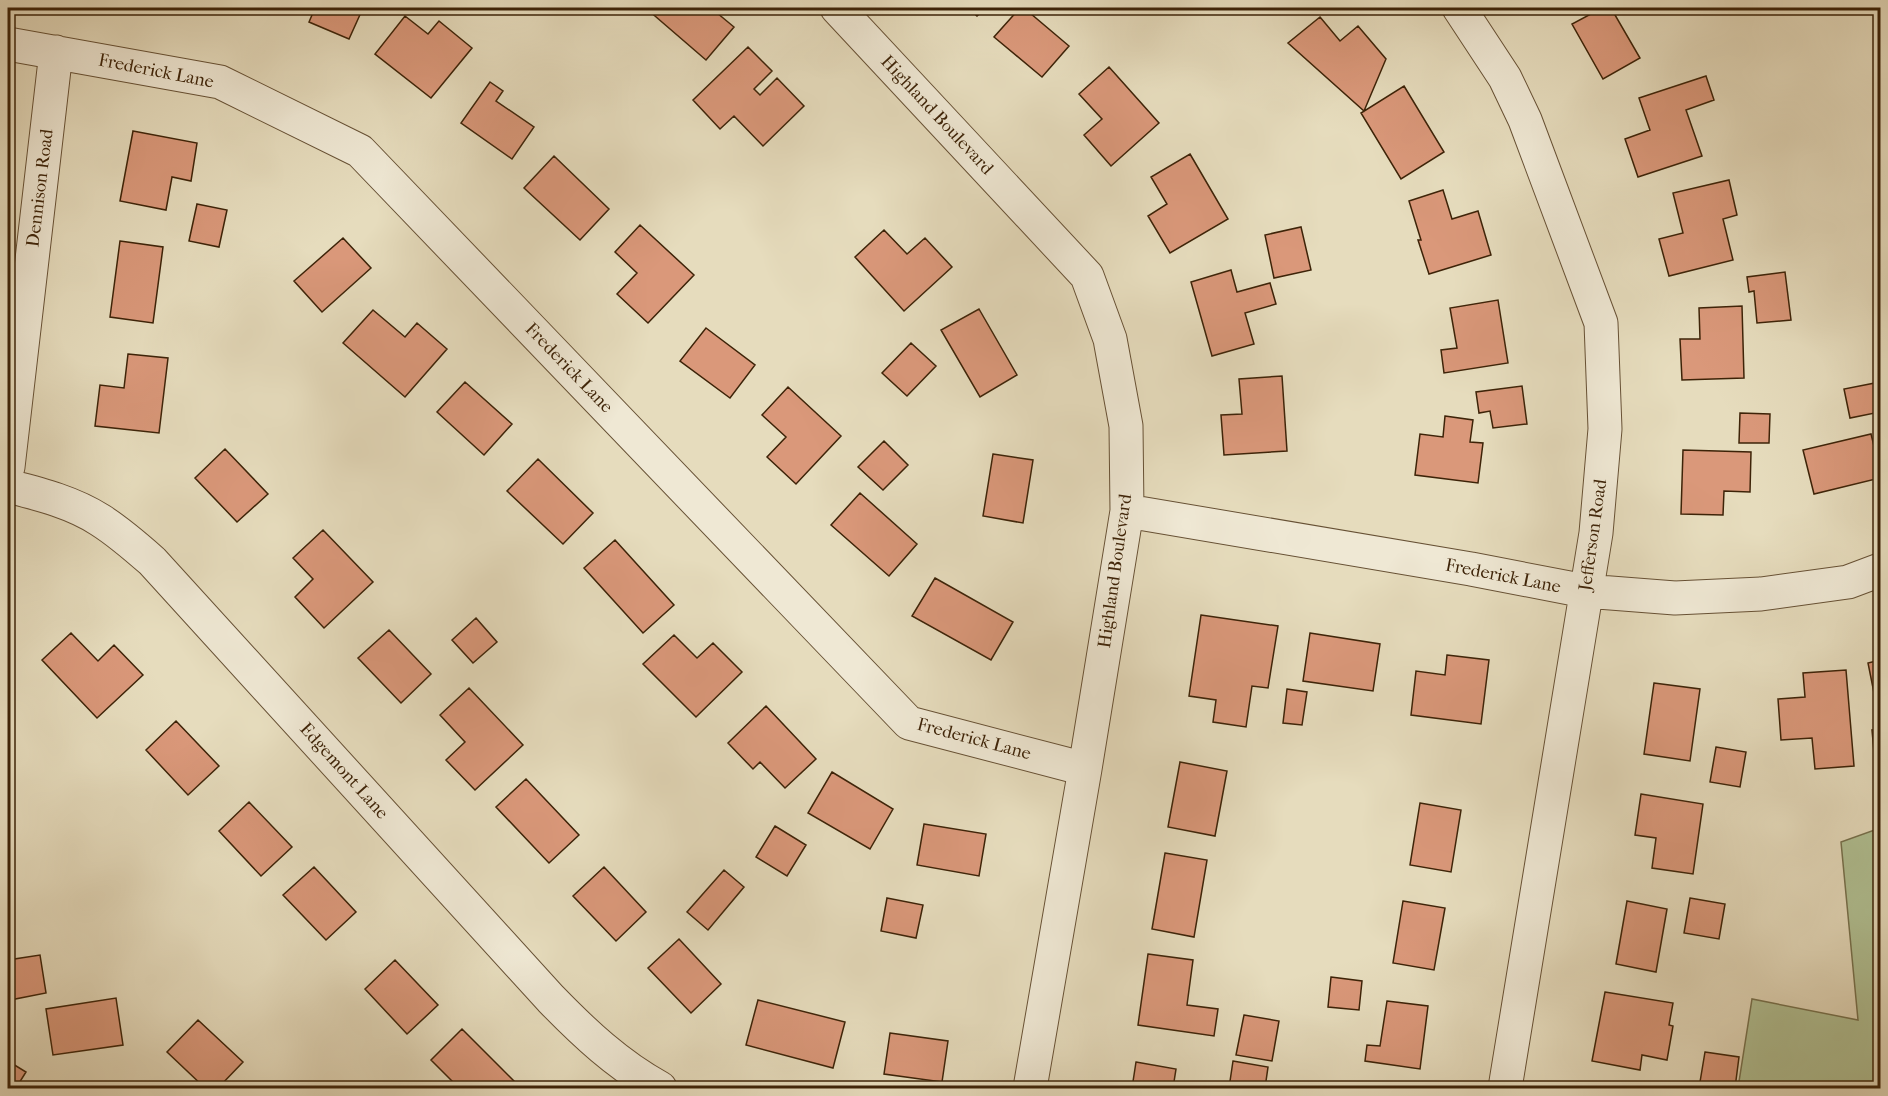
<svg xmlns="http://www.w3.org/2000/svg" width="1888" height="1096" font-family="'IM FELL French Canon',serif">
<rect width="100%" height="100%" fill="#e6dcbd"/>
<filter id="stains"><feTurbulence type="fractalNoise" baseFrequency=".00333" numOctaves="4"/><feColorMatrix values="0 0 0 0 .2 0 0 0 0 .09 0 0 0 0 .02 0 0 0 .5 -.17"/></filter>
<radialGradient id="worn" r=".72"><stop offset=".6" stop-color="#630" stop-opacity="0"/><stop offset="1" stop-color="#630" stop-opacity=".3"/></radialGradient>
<path fill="#b1c194" stroke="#77724e" stroke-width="1.5" d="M1880,828V1088H1738L1752,999L1858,1020L1841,842Z"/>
<path fill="#da987a" stroke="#3d2308" stroke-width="1.5" d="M315,8H363L349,39L309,22Z
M419,8H432L426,14Z
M650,8H711L734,27L706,60L648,10Z
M968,8H986L977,16Z
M1020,8H1024L1069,46L1042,77L994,37Z
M1602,8H1611L1640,58L1603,79L1572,24Z
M405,16L428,34L439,21L472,48L431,98L375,54Z
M1320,17L1340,41L1358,26L1386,59L1364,111L1288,43Z
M748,47L772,71L754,89L760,95L777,78L804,106L763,146L734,116L720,129L693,100Z
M1109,67L1159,123L1111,166L1084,135L1102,119L1079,94Z
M1706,76L1714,100L1686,110L1702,156L1638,177L1625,139L1650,130L1639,98Z
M490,82L503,91L496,101L534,127L512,159L461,123Z
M1404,86L1444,152L1401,179L1361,113Z
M133,131L197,143L191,181L172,177L166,210L120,201Z
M1190,154L1228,219L1170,253L1148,216L1167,204L1151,177Z
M554,156L609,209L580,240L524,188Z
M1729,180L1737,215L1723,219L1733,260L1669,276L1659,239L1683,233L1673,193Z
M1443,190L1452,219L1478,211L1491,255L1429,274L1418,240H1421L1409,201Z
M197,204L227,210L219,247L189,241Z
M640,225L694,275L648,323L617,294L637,273L615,252Z
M1301,227L1311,270L1274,278L1265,235Z
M884,230L907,254L925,238L952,267L904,311L855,257Z
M343,238L371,268L322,312L294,281Z
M120,241L163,247L153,323L110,317Z
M1231,270L1237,292L1270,283L1276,304L1245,313L1254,344L1212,356L1191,282Z
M1785,272L1791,320L1757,323L1754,291L1749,292L1747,277Z
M1498,300L1508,363L1444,373L1441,350L1457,348L1450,308Z
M1742,306L1744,378L1682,380L1680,339H1700L1699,308Z
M979,309L1017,375L980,397L941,330Z
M373,310L405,337L417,323L447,349L405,397L343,343Z
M706,328L755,365L730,398L680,361Z
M911,343L936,366L907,396L882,373Z
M128,354L168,358L159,433L95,426L100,385L124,388Z
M1282,376L1287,451L1224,455L1221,415L1242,414L1239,379Z
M465,382L512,424L484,455L437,412Z
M1880,382V412L1850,418L1844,389Z
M1522,386L1527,424L1493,428L1490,411L1479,413L1476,392Z
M788,387L841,436L796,484L767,457L786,437L762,415Z
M1740,413L1770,414L1769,443H1739Z
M1445,416L1473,420L1470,442L1483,443L1478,483L1415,475L1420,434L1443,437Z
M1871,434L1880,470V478L1814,494L1803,450Z
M884,441L908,465L883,490L858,467Z
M225,449L268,494L237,522L195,478Z
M1683,450L1751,452L1750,492L1724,491L1723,515L1681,514Z
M993,454L1033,460L1023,523L983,516Z
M538,459L593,513L563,544L507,491Z
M860,493L917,544L889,576L831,525Z
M323,530L373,582L324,628L295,597L313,579L293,558Z
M615,540L674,605L643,633L584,568Z
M935,578L1013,622L991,660L912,616Z
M1201,615L1278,626L1268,688L1252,686L1246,727L1213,722L1216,700L1189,696Z
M476,618L497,642L473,663L452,640Z
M389,630L431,674L401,703L358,658Z
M71,633L98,661L114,645L143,675L97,718L42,660Z
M1310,633L1380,644L1373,691L1303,681Z
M674,635L697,658L713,643L742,672L696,717L643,664Z
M1447,655L1489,660L1481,724L1411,715L1416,671L1445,675Z
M1880,660V707L1877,708L1868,663Z
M1846,670L1854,766L1815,769L1812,738L1781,740L1778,699L1805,697L1803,673Z
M1654,683L1700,689L1690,761L1644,754Z
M469,688L523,745L475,790L446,760L465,742L440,715Z
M1287,689L1307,692L1302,725L1283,723Z
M766,706L816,759L785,788L760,762L753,769L728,743Z
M176,721L219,766L188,795L146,750Z
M1880,729V762L1875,763L1872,730Z
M1716,747L1746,752L1740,787L1710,782Z
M1180,762L1227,771L1215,836L1168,827Z
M832,772L893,809L870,849L808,813Z
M526,779L579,835L549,863L496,807Z
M1641,794L1703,804L1693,874L1652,868L1656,838L1635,835Z
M249,802L292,847L261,876L219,831Z
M1420,803L1461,810L1451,872L1410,865Z
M924,824L986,834L979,876L917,865Z
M775,826L806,845L787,876L756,857Z
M1165,853L1207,860L1194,937L1152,929Z
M314,867L356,912L326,940L283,895Z
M604,867L646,912L616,941L573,896Z
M724,870L744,887L708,930L687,912Z
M887,898L923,905L916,938L881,931Z
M1690,898L1725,904L1719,939L1684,933Z
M1403,901L1445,908L1434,970L1393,963Z
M1627,901L1667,909L1656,972L1616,964Z
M679,939L721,984L691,1013L648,968Z
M1148,954L1193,960L1187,1005L1218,1009L1214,1036L1138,1025Z
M40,955L46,993L10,1000L8,984V960Z
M395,960L438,1005L407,1034L365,989Z
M1331,977L1362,981L1359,1010L1328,1007Z
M1605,992L1673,1003L1669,1025L1673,1026L1667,1060L1642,1055L1640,1070L1592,1061Z
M116,998L123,1045L53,1055L46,1009Z
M758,1000L845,1022L833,1068L746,1045Z
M1387,1001L1428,1006L1420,1069L1365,1061L1367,1045L1380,1046Z
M1244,1015L1279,1021L1272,1061L1236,1055Z
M198,1020L243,1062L218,1088H205L167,1052Z
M462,1029L521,1088H459L431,1060Z
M890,1033L948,1041L942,1082L884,1074Z
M1705,1052L1739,1057L1735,1088H1699Z
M8,1061L26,1072L16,1088H8Z
M1233,1061L1268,1067L1265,1088H1229Z
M1136,1062L1176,1069L1173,1088H1132Z"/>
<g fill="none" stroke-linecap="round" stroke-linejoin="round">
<g stroke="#675135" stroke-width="35">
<path id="minor" d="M837,8L1087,276L1110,339L1126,426L1127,511L1085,769L1030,1088
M1459,8L1505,78L1525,120L1601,323L1605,429L1596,533L1505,1088
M8,44L220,82L360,151L909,723L1085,769
M8,467L56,52
M8,486C39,494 72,502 100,520C119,532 135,546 152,561L551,999C584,1033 618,1065 660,1088
M1127,511L1471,569L1585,591L1675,598L1761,594L1848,582L1880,570"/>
</g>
<use href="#minor" stroke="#efe8d4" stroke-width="33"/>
</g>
<g text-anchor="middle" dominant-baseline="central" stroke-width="6" stroke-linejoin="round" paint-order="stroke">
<g font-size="18" fill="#3d2308" stroke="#efe8d4">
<text transform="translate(156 71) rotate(11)">Frederick Lane</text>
<text transform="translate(937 115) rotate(47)">Highland Boulevard</text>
<text transform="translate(40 188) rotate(-83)">Dennison Road</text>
<text transform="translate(569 368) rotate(46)">Frederick Lane</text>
<text transform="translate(1593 535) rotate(-82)">Jefferson Road</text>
<text transform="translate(1115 571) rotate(-82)">Highland Boulevard</text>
<text transform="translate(1503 576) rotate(11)">Frederick Lane</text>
<text transform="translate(974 739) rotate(15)">Frederick Lane</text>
<text transform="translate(344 771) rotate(48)">Edgemont Lane</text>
</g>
</g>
<rect width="1888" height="1096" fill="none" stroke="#e6dcbd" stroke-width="30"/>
<rect x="9" y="9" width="1870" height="1078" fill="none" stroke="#3d2308" stroke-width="3"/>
<rect x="15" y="15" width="1858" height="1066" fill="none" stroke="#3d2308" stroke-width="1.5"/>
<rect width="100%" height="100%" filter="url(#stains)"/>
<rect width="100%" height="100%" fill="url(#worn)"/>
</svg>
